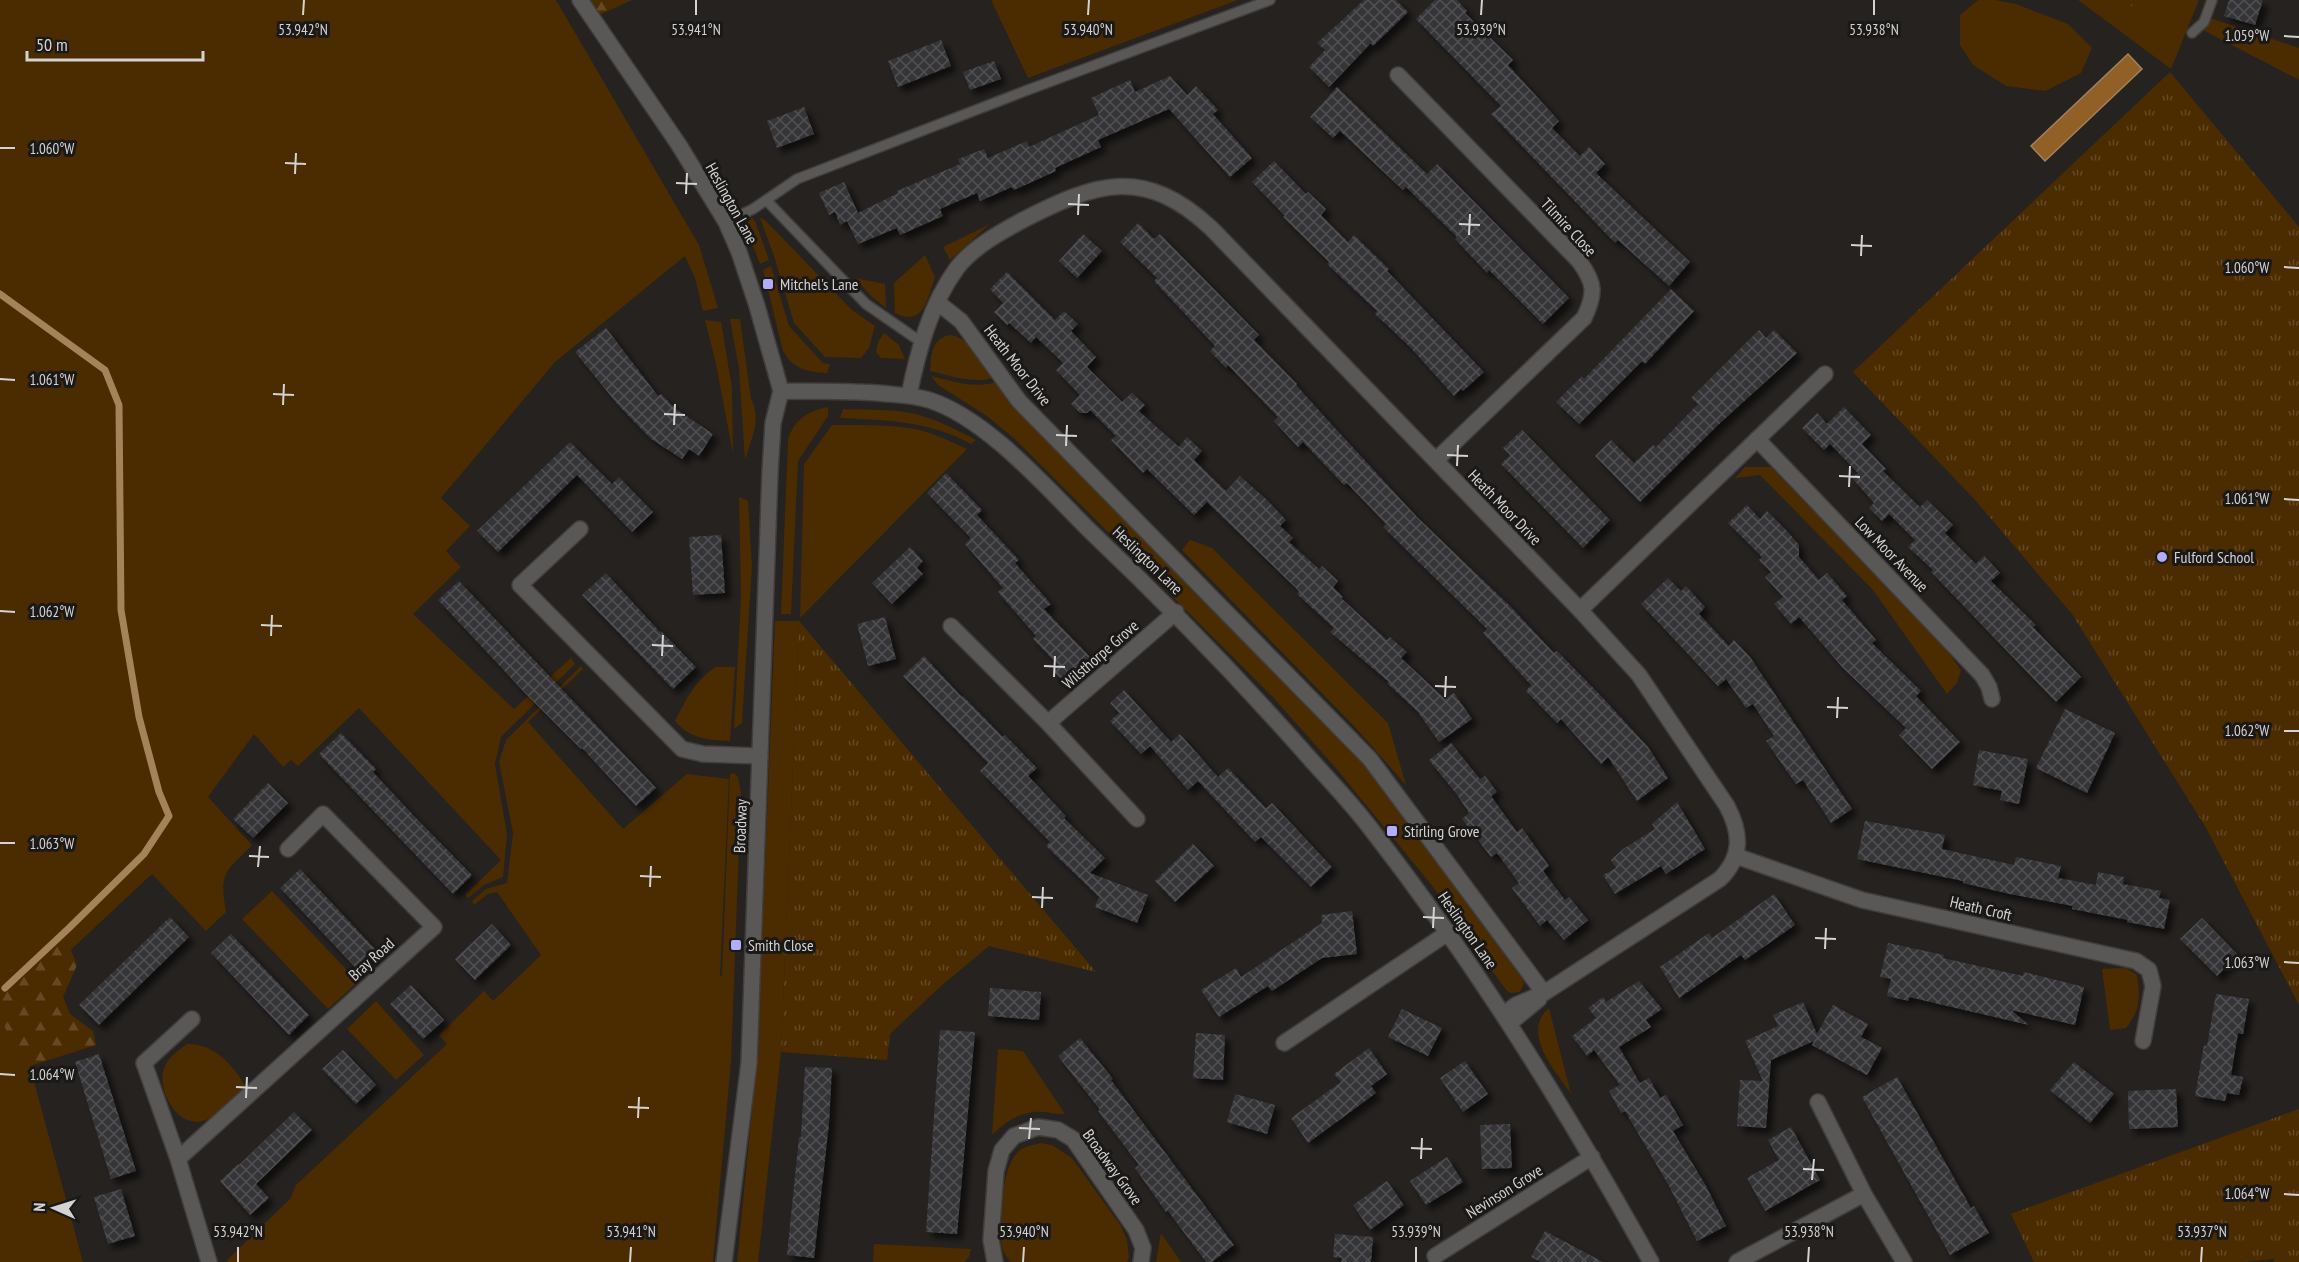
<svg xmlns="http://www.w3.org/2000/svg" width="2299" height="1262" font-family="'PT Sans Narrow',sans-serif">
<defs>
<pattern id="forest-firs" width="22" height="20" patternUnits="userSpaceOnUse" patternTransform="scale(1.5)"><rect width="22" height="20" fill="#4b2b00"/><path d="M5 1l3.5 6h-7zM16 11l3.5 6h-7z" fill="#644924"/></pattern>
<pattern id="park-tufts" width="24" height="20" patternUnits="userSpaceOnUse" patternTransform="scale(1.5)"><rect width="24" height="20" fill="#4b2b00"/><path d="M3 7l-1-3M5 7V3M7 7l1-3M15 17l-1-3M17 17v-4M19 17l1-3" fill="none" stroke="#644924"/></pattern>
<pattern id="building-cross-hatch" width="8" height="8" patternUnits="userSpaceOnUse" patternTransform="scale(1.5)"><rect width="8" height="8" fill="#353538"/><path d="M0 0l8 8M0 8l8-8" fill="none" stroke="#515154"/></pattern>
<filter id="shadow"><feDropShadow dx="5.5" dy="5.5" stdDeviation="3" flood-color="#0009"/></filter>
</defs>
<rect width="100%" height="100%" fill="#252220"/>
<path fill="#4b2b00" d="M0,0H556L699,245L718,308L703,311L695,278L685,256L555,362L441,498L470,526L446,551L461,567L413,614L514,709L571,658L575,664L501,737L495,764L507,834L503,877L484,885L468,898L465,895L501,860L359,708L298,766L291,760L283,767L254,734L208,797L252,845C225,873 219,871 226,912L206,931L152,874L13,1004L83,1262H0Z
M991,0H1238L1028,78Z
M1978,0H1995L2016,4L2068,24L2092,48L2081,73L2045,91L2006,86L1973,65L1960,45V15Z
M2078,0H2199L2171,69Z
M2207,17L2299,48V80L2199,28Z
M752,218L755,221L769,260L760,264L745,225Z
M760,218L765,220L852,310L875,326L869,348L861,358L825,357L794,323L774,256Z
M990,224L950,260L943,247Z
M925,255L935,277C928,297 924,328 895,313L894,283Z
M771,266L789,326L823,363L830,364L827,373C807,372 793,369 783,351L763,270Z
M855,278L885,284L886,308L872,297Z
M730,319H740L751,399C762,420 751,439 745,460L739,369Z
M705,320L721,322L732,388L733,454L716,364Z
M884,333L899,345L905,359L881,358L876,352L878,342Z
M949,335C970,336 981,362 992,378C973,384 948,375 930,371C931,355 931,340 949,335Z
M931,376C952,381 975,389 996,382L1012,406L1357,755L1522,979L1524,983L1520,992L1510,993L1506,990L1430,883L1335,767L1271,695L1016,440L987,416L938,385Z
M828,407V416L798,461L791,614H781L788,440C794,419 808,411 828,407Z
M843,409C863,410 885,409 905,412C931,416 953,428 976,440L971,444C930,421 886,420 840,418Z
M832,425C859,425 888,424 915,429C933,433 950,441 967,449L800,618L804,464Z
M1745,467H1771L1946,649L1961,670L1957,683L1947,694L1873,590L1760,475L1735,478Z
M739,497L748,501L752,566L742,723L734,729L741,597Z
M1190,540L1212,548L1388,723L1406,785L1354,726L1182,550Z
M775,621H799L781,1052L758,1262H737L757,1060Z
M581,666L583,669L528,722L623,829L687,774L729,779L720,976H722L730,774L734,773L738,777L741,793L731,1062L713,1262H228L227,1260L290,1199L296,1185L447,1044L439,1035L484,991L493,1001L541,955L497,892L488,894L474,905L472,901L486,889L507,883L513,833L499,762L506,740Z
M716,667H735L730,741C708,740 690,739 675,721C686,700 695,680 716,667Z
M272,891L358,982L328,1009L242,919Z
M2126,968L2137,975C2140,998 2141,1009 2126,1028L2110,1030L2102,969Z
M376,1001L424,1055L396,1080L347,1029Z
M1549,1008L1571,1094C1556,1071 1520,1033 1549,1008Z
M187,1044C214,1043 233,1065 246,1087C237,1095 216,1116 206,1120C177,1132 153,1085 166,1064C170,1056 179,1050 187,1044Z
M998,1049L1023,1051L1065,1114C1058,1114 1052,1113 1045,1112C1023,1110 1007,1120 992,1135Z
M1041,1143L1052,1145L1072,1158L1121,1226L1127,1240L1129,1257L1127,1262H1011C1004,1255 1001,1247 1001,1238C1003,1214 1000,1168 1019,1151C1025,1146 1033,1145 1041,1143Z
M1161,1233L1181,1262H1156Z
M874,1244L971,1249L969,1257L964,1262H873Z"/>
<path fill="url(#forest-firs)" d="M591,0H632L599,15Z
M53,937L71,950L77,965L63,997L70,1014L93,1031L96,1045L30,1066L16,1051L0,1017V975C22,968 32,948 53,937Z"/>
<path fill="url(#park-tufts)" d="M2108,0H2192L2191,3C2181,1 2172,0 2163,1C2142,2 2126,13 2108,0Z
M2170,72L2299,227V1005L2205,826L2072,614L1976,501L1853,372Z
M799,621L1096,972L989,946L941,986L890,1034L887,1060L781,1052Z
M2299,1109V1262H2274V1259L2242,1262H2034L2011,1214Z"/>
<path fill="#906027" stroke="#a4825a" stroke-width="1.5" d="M2128,54L2142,69L2045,161L2031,146Z"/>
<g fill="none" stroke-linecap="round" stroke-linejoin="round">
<path stroke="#a4825a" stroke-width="7" d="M0,294L105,370L119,405L121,610L139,717L159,792L169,816L144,854L69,928L5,988"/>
</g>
<path fill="url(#building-cross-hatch)" filter="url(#shadow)" d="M1364,0H1396L1408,12L1373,46L1371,43L1329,87L1309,67L1325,50L1317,43Z
M1435,0H1457L1467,11L1465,13L1513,60L1508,65L1559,121L1552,128L1580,156L1589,147L1605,164L1596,173L1690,262L1669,286L1618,240L1615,243L1491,114L1501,106L1416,19Z
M2229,0H2263L2255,25L2224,16Z
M941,40L951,66L898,87L888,61Z
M994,61L1001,79L970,90L963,72Z
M1170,76L1187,95L1196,86L1218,110L1213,114L1252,158L1230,177L1169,109L1098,140L1101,147L1055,168L1056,171L1014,190L1012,187L980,201L977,193L940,209L943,216L900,235L897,228L858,244L847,221L840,225L835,212L829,215L819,193L844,182L858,213L898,193L897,191L960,164L958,159L984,149L988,158L1027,141L1029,147L1099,115L1091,98L1130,80L1135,92Z
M1337,87L1427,174L1437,164L1569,298L1543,324L1489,270L1487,273L1455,239L1457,237L1406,187L1403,190L1340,131L1333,138L1310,117Z
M804,107L814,134L777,148L767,121Z
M1274,161L1306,194L1308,192L1326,209L1321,215L1348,242L1354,235L1389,269L1387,271L1484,372L1463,391L1461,389L1454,396L1410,347L1375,314L1377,311L1327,264L1329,262L1283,217L1285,216L1252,182Z
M1138,223L1154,239L1160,234L1259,335L1254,340L1297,384L1296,385L1334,427L1417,517L1511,607L1554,653L1557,651L1603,698L1648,747L1668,778L1637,801L1608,757L1601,764L1561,719L1557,723L1526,691L1531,685L1483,633L1487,629L1383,527L1386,524L1347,483L1344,485L1303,442L1298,447L1274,421L1278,417L1228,365L1226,368L1210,351L1215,346L1154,281L1157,278L1120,242Z
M1083,234L1102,251L1077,278L1059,261Z
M1007,272L1055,320L1064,311L1078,324L1071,331L1096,357L1087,367L1122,402L1132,393L1145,405L1139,411L1179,447L1187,437L1202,451L1194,460L1226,491L1240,476L1266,499L1286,520L1280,526L1293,538L1289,542L1319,569L1322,566L1338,581L1333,587L1343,597L1341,598L1387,640L1390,637L1407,652L1401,658L1445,699L1454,693L1472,719L1439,742L1418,712L1387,683L1389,682L1330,632L1334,628L1297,594L1299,591L1207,502L1194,515L1147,469L1143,473L1111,440L1116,436L1090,410L1087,413H1080L1071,404L1080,395L1056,370L1063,363L1036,337L1031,343L1009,323L1007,325L994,312L1003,303L990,289Z
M1671,289L1694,311L1645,364L1642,361L1579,424L1556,402L1582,376L1584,379Z
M606,328L658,396L661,394L676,409L713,434L699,456L689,449L682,459L650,438L619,406L575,352Z
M1759,330L1766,338L1774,330L1797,353L1718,425L1640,502L1595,456L1611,440L1634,463L1653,445L1656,447L1698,404L1691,398Z
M1844,407L1871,435L1862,444L1886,469L1883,471L1920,507L1927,500L1953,525L1945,533L1976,564L1984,556L2000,573L1991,581L2036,625L2033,627L2081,677L2056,702L1931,572L1933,570L1908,547L1915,540L1889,514L1882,521L1869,508L1874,503L1852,478L1858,473L1830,444L1824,450L1802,428L1817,413L1827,424Z
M1522,430L1610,520L1583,548L1501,464L1510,455L1503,448Z
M570,442L612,484L619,477L653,512L632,532L577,475L498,552L477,531Z
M946,473L982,510L977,515L1019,560L1015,563L1051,604L1044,609L1092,659L1066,684L1053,671L1059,666L1033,639L1036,636L998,592L1003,588L965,544L971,538L927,493Z
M1747,505L1760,519L1767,511L1787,531L1799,545V557L1819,580L1827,573L1847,596L1842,600L1876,640L1872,643L1921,691L1916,696L1960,742L1932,769L1899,735L1906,728L1843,668L1799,617L1791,624L1774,604L1783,597L1765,577L1771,572L1759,560L1762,557L1728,523Z
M721,535L725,593L693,595L689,537Z
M910,547L923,561L917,568L923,574L892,604L872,583Z
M606,573L660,632L661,631L696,667L673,689L582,595Z
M1668,578L1681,591L1686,586L1705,607L1699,614L1729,646L1734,640L1750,657L1852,809L1831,823L1803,780L1796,784L1766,741L1774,736L1753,704L1746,708L1726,679L1718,686L1641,604Z
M459,581L656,788L636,806L582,748L581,749L525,693L438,600Z
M885,617L896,659L868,666L857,624Z
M924,656L962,697L963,696L1003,737L1005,735L1037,768L1028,776L1066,816L1064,818L1105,858L1090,873L1148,895L1137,923L1095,907L1099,897L1046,846L1050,842L980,771L988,763L903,676Z
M1124,690L1171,742L1180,734L1218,777L1228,768L1266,808L1272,803L1332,867L1311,887L1261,837L1255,842L1198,781L1188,790L1150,746L1141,754L1110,721L1119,713L1110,703Z
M2065,709L2115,733L2087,793L2036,768Z
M341,733L376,769L373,772L417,819L472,875L453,894L319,754Z
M1451,743L1480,779L1485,776L1497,792L1491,796L1517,832L1522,828L1549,866L1543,871L1565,900L1569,897L1588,920L1564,940L1547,920L1540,926L1512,888L1519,883L1497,853L1491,857L1462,819L1469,813L1458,796L1429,760Z
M1979,750L2028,759L2019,804L2000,800L2002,791L1973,785Z
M268,783L288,803L253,838L233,819Z
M1677,802L1705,849L1666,874L1661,866L1615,894L1603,875L1616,868L1611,860L1623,849L1655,829L1652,824Z
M1865,821L1945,835L1942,849L2014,865L2016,857L2061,866L2058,878L2096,885L2098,872L2124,877L2123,884L2161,891L2159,898L2170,900L2164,929L2127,922L2128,920L2072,909L2073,906L2010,894L1963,883V881L1857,859Z
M1193,844L1214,866L1175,902L1155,881Z
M300,869L376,950L357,969L280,888Z
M1774,894L1795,925L1745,960L1741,955L1679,998L1660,967L1709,933L1712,938Z
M1352,911L1357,954L1322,958L1272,991L1268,986L1219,1017L1201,990L1236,968L1241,977L1322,923L1321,915Z
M170,917L189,937L99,1025L79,1005Z
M2202,918L2238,955L2217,976L2180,939Z
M492,924L511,945L475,980L455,959Z
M231,934L309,1015L289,1035L211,953Z
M1888,943L1944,955L1943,958L2023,976L2024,972L2084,987L2075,1025L2011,1010L2029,1025L1909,997V1001L1887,996L1891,979L1880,977Z
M1639,981L1662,1009L1646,1020L1651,1027L1619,1047L1640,1083L1649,1078L1660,1098L1666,1095L1683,1125L1673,1131L1706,1186L1726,1226L1697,1241L1669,1186L1625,1111L1621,1113L1609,1091L1620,1085L1594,1050L1587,1056L1572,1036L1596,1018L1588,1008L1603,997L1606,1002Z
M411,985L444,1020L423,1039L390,1004Z
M990,988L1041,992L1039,1020L988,1016Z
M2216,994L2249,999L2243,1034L2238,1033L2231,1075L2243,1077L2239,1095L2227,1093L2225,1101L2195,1096L2204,1045L2207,1046Z
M1803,1002L1817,1034L1833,1005L1868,1024L1861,1037L1882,1048L1867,1075L1812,1045L1814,1041L1771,1060L1766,1128L1737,1126L1740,1080L1763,1081L1745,1041L1778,1026L1773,1015Z
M1402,1009L1442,1028L1428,1056L1388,1037Z
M940,1030L975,1032L957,1234L926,1232Z
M1196,1033L1225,1035L1223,1080L1193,1078Z
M1080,1038L1113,1079L1111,1080L1234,1245L1212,1262H1206L1168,1211L1166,1212L1135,1168L1139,1165L1098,1111L1100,1110L1058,1056Z
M1369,1048L1387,1074L1371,1086L1376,1093L1308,1143L1291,1118L1341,1082L1334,1074Z
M343,1050L376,1085L356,1104L322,1069Z
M99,1054L136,1171L111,1179L75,1062Z
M1465,1061L1488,1094L1463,1112L1440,1078Z
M2074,1062L2114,1094L2090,1123L2050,1090Z
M805,1067L832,1068L829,1123L814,1258L787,1255L799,1137H801Z
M1897,1077L1971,1208L1974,1206L1989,1233L1950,1255L1862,1097Z
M2176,1089L2178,1127L2129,1129L2128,1091Z
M1235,1094L1275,1105L1267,1134L1227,1122Z
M294,1112L312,1130L256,1184L269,1198L250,1215L220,1181L238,1164L239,1165Z
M1510,1124L1512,1168L1482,1169L1480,1125Z
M1791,1127L1820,1180L1765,1211L1747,1178L1779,1160L1768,1140Z
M1447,1157L1463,1182L1426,1205L1410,1181Z
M1387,1181L1404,1205L1370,1230L1353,1205Z
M121,1189L135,1236L108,1244L94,1197Z
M1545,1231L1603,1262H1541L1531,1257Z
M1335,1234L1373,1237L1371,1262H1341L1342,1258L1333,1257Z"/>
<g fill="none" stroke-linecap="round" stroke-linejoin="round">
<g stroke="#413e3c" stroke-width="12">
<path id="service" d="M2192,33L2204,22L2212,0
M766,200L866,304L921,342
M726,222L753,209L797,179L1025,91L1270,0"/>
</g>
<g stroke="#413e3c" stroke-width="18">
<path id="minor" d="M1398,75L1579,261C1595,283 1596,293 1584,318L1436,460
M937,302L961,321L1019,401L1370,759L1544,993
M909,395C918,351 930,305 957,268C973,247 1001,232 1023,220C1097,182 1144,166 1211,228L1580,610L1639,675L1727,806C1741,833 1743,856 1720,879L1544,993L1516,1005L1504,1014
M1757,439L1982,675L1989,687L1992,699
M580,529L520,585L682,749L703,754L760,756
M1580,610L1825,374
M951,626L1048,723L1137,819
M1048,723L1176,612
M1736,856L1862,900L2136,961L2149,970L2153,986L2143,1041
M192,1019L144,1063L178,1159L209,1262
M1510,1023L1539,999
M1284,1043L1449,932
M1818,1102L1864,1194L1904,1262
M178,1159L434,927L323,814L288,849
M1435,1256L1592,1157
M995,1262L991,1240L996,1171L1002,1150L1014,1136L1038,1127L1058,1130L1073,1139L1136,1230L1143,1248L1141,1262
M1737,1262L1864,1194"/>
</g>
<g stroke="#413e3c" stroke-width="18">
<path id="tertiary" d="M580,0L679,145L726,222L739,252L757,306L781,391
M781,391C814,391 845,391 878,393C895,395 913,395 929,400C986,418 1046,487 1088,529C1166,603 1241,680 1312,761C1332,783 1353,805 1371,829C1477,965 1567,1111 1651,1262
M724,1262L749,1063L770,472L773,423L781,391"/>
</g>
<use href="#service" stroke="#595857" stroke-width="9"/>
<use href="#minor" stroke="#595857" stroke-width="15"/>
<use href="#tertiary" stroke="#595857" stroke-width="15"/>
</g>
<path fill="none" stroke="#d4d3d1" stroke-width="2" d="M303,15L304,0M696,15V0M1088,15L1089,0M1481,15L1482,0M1874,15V0M2284,36L2299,37M0,148H15M285,163L306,164M295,174L296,153M676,183L697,184M686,194L687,173M1068,204L1089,205M1078,215L1079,194M1459,224L1480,225M1469,235L1470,214M1851,245L1872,246M1861,256L1862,235M2284,267L2299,268M0,379L15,380M273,394L294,395M283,405L284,384M664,414L685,415M674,425L675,404M1056,435L1077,436M1066,446L1067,425M1447,455L1468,456M1457,466L1458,445M1839,476L1860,477M1849,487L1850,466M2284,499L2299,500M0,611L15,612M261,625L282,626M271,636L272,615M652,645L673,646M662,656L663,635M1044,666L1065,667M1054,677L1055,656M1435,686L1456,687M1445,697L1446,676M1827,707L1848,708M1837,718L1838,697M2284,731H2299M0,843H15M249,856L269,857M258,867L260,846M640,876L661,877M650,887L651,866M1032,897L1053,898M1042,908L1043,887M1423,917L1444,918M1433,928L1434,907M1815,938L1836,939M1825,949L1826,928M2284,962L2299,963M0,1074L15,1075M236,1087L257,1088M246,1098L247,1077M628,1107L649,1108M638,1118L639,1097M1019,1128L1040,1129M1029,1139L1031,1118M1411,1148L1432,1149M1421,1159L1422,1138M1803,1169L1824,1170M1812,1180L1814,1159M2284,1194L2299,1195M238,1262V1247M630,1262L631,1247M1023,1262L1024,1247M1416,1262V1247M1808,1262L1809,1247M2201,1262L2202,1247"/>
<g fill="#b2adf9" stroke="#1b1917" stroke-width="2">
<rect x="762" y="278" width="12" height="12" rx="3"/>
<circle cx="2162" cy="557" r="6"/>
<rect x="1386" y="825" width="12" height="12" rx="3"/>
<rect x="730" y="939" width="12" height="12" rx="3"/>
</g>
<g text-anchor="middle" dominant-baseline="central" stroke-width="6" stroke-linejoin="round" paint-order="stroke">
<g font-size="16" fill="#d4d3d1" stroke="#1b1917">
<text transform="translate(732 203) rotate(61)">Heslington Lane</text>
<text transform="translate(1569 227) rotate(47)">Tilmire Close</text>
<text transform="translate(1018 365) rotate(52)">Heath Moor Drive</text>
<text transform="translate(1505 507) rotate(46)">Heath Moor Drive</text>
<text transform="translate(1892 554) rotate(46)">Low Moor Avenue</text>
<text transform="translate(1148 560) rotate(44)">Heslington Lane</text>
<text transform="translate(1100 654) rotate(-41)">Wilsthorpe Grove</text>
<text transform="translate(740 826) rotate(-88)">Broadway</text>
<text transform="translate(1981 908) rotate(13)">Heath Croft</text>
<text transform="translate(1468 930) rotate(55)">Heslington Lane</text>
<text transform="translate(371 959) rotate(-42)">Bray Road</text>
<text transform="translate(1113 1167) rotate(54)">Broadway Grove</text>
<text transform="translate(1504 1191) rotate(-32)">Nevinson Grove</text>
</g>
<g font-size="16" fill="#d4d3d1" stroke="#1b1917" text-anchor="start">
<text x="780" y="284">Mitchel's Lane</text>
<text x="2174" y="557">Fulford School</text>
<text x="1404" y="831">Stirling Grove</text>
<text x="748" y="945">Smith Close</text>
</g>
</g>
<g font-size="15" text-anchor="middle" fill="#d4d3d1" stroke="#1b1917" stroke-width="6" stroke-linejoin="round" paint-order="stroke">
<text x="303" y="35">53.942°N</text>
<text x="696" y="35">53.941°N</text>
<text x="1088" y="35">53.940°N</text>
<text x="1481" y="35">53.939°N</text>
<text x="1874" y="35">53.938°N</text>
<text x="2247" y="41">1.059°W</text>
<text x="52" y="154">1.060°W</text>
<text x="2247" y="273">1.060°W</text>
<text x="52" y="385">1.061°W</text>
<text x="2247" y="504">1.061°W</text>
<text x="52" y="617">1.062°W</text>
<text x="2247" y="736">1.062°W</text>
<text x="52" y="849">1.063°W</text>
<text x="2247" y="968">1.063°W</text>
<text x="52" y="1080">1.064°W</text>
<text x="2247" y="1199">1.064°W</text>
<text x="238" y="1237">53.942°N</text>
<text x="631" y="1237">53.941°N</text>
<text x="1024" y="1237">53.940°N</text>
<text x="1416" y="1237">53.939°N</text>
<text x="1809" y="1237">53.938°N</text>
<text x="2202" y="1237">53.937°N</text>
</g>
<g transform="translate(54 1208) rotate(273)" stroke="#1b1917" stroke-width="4.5" paint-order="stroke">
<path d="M0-4.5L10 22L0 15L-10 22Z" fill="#d4d3d1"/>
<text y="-9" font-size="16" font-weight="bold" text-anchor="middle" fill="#d4d3d1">N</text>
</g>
<path d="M27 51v9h176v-9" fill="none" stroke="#d4d3d1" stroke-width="3"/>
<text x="36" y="51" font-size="18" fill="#d4d3d1" stroke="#1b1917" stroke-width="4.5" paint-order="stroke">50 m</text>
</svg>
